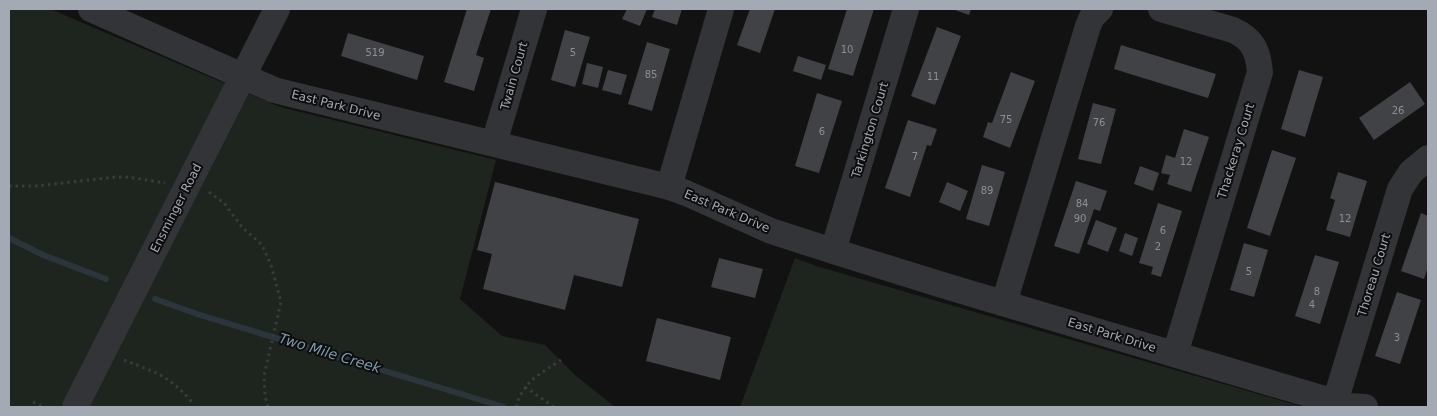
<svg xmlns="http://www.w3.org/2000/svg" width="1437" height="416" font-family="'DejaVu Sans',sans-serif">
<rect width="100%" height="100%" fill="#121213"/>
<path fill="#1e251e" d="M9,9H50L280,107L496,160L460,299L502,336L545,345L575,375L615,407H9Z
M795,258L816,266L1303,407H740Z"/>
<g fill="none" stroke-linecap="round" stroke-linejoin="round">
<path stroke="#2c353b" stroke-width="6" d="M9,238L43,255L106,279
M155,299L200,315L504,407"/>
</g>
<path fill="#414246" d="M467,9H491L476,55L484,58L474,91L444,82Z
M627,9H647L640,26L622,19Z
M655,9H682L677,25L652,17Z
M750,9H775L760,53L737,45Z
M847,9H874L853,76L828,69Z
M952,9H971L969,15Z
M937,27L961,36L935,105L911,96Z
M565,30L590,37L575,87L551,80Z
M348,33L424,56L417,80L341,56Z
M647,42L670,49L652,111L628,104Z
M1121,45L1216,74L1208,98L1114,69Z
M798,56L826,65L821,80L793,71Z
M587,63L603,67L598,88L582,84Z
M608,70L627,75L621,95L602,90Z
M1299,70L1323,77L1305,137L1281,129Z
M1011,72L1035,81L1010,148L983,137L988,122L992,123Z
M1410,82L1425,104L1374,140L1359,118Z
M817,93L842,101L819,173L795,166Z
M1093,103L1116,109L1101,164L1078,159Z
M908,120L937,129L931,146L927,145L910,197L885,188Z
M1184,129L1209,137L1191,192L1167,184L1170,175L1161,173L1166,155L1175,158Z
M1272,150L1296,158L1270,236L1247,228Z
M982,165L1005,172L989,226L966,219Z
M1140,166L1159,173L1153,191L1134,184Z
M1338,172L1367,181L1350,237L1326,230L1335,200L1330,198Z
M1076,181L1107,191L1100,211L1094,209L1079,254L1054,246Z
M495,182L639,219L622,287L574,275L565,310L483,289L492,254L477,250Z
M947,182L968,191L960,211L939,202Z
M1158,203L1182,211L1161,277L1151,274L1153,267L1139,263Z
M1421,213L1428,216V267L1424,279L1401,271Z
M1096,220L1117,228L1108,252L1087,244Z
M1125,233L1138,238L1132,256L1119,251Z
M1244,243L1268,250L1254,297L1230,290Z
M1315,255L1339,262L1320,324L1295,316Z
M719,258L763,269L755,298L711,287Z
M1397,292L1421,300L1400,364L1375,356Z
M657,318L731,337L720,380L646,361Z"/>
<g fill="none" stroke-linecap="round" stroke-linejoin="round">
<path stroke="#393b3f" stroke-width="3" stroke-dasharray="2.5 4" stroke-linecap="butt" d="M9,186H36L116,177H128L165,183
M209,192L224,203L242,227L262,245L271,265L281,302L264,376L265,396L268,407
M124,360C157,373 168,375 192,402
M525,387L554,407
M33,402L43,407
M516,407C524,380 539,375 561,360"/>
<path stroke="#333438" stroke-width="26" d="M91,9L274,90L669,187L686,193L771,231L833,251L939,284L1348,406L1365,407
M1161,9L1233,30C1253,39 1258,51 1260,72L1175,354
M494,143L534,9
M669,187L721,9
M833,251L906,9
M1004,303L1088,26L1092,17L1100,9
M1335,402L1400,189L1411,172L1428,158
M75,407L277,9"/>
</g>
<g text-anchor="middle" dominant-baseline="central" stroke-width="4" stroke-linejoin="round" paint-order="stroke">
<g font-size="10" fill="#8b9098">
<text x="847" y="49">10</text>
<text x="375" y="52">519</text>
<text x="573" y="52">5</text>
<text x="651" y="74">85</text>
<text x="933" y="76">11</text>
<text x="1398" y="110">26</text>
<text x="1006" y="119">75</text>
<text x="1099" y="122">76</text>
<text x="822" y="131">6</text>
<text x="915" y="156">7</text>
<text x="1186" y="161">12</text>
<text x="987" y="190">89</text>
<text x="1082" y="203">84</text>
<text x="1080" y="218">90</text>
<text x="1345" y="218">12</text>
<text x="1163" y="230">6</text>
<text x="1158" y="246">2</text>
<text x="1249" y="271">5</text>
<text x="1317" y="291">8</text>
<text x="1312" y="304">4</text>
<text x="1397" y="337">3</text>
</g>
<g font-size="12" fill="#a4aab3" stroke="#0d0d0e">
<text transform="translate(514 76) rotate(-74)">Twain Court</text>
<text transform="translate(336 105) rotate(14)">East Park Drive</text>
<text transform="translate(870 130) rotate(-73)">Tarkington Court</text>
<text transform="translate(1236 151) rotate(-73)">Thackeray Court</text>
<text transform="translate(176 208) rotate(-63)">Ensminger Road</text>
<text transform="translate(727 211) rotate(23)">East Park Drive</text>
<text transform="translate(1374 275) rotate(-73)">Thoreau Court</text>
<text transform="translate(1112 335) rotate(17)">East Park Drive</text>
</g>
<g font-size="14" font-style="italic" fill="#7c9bad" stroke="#0d0d0e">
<text transform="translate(330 353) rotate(17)">Two Mile Creek</text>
</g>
</g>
<rect width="1437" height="416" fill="none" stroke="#a4aab3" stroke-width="20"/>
</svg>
